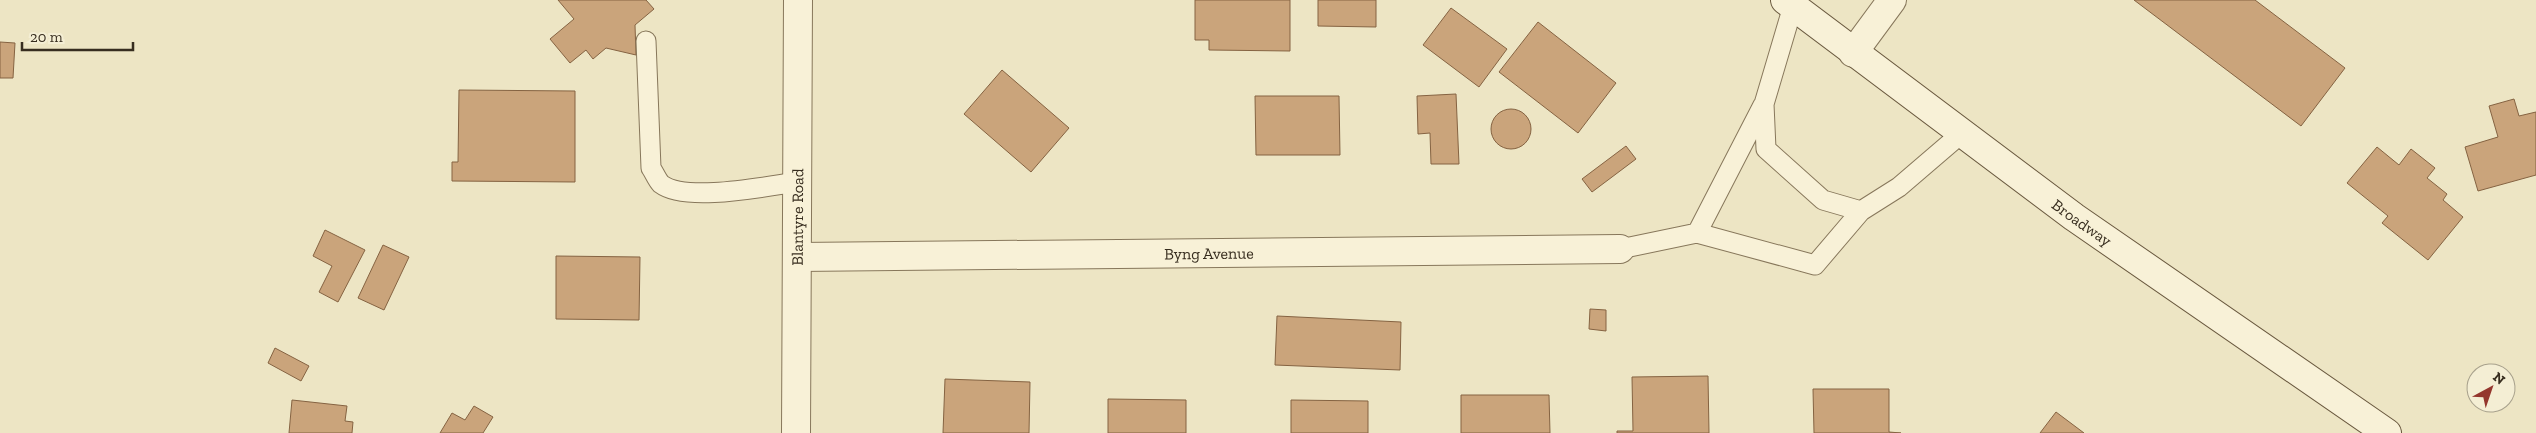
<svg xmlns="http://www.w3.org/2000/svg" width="2536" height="433" font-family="'Zilla Slab',serif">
<rect width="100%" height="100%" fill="#ede5c4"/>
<path fill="#caa47b" stroke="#856342" d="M558,0H646L654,9L635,25L636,55L606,48L593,59L586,50L570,63L550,39L574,19Z
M1195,0H1290V51L1209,50V40H1195Z
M1318,0H1376V27L1318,26Z
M2134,0H2255L2345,68L2301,126Z
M1451,8L1507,49L1479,87L1423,45Z
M1538,22L1616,83L1578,133L1499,72Z
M0,42L15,43L13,78H0Z
M1002,70L1069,128L1031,172L964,114Z
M459,90L575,91V182L452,181V162H458Z
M1456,94L1459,164H1431L1430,133L1418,134L1417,96Z
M1255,96H1339L1340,155H1256Z
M2514,99L2519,116L2536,112V175L2478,191L2465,147L2498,137L2489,106Z
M1491 129a20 20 0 1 1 40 0a20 20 0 1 1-40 0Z
M1626,146L1636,159L1592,192L1582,179Z
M2377,147L2399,165L2411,149L2435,168L2427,178L2447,194L2443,200L2463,217L2428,260L2382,223L2388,216L2347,183Z
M325,230L365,250L338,302L319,292L332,266L313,256Z
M383,245L409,257L384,310L358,298Z
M556,256L640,257L639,320L556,319Z
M1590,309L1606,310V331L1589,329Z
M1277,316L1401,322L1400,370L1275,365Z
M275,348L309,366L301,381L268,363Z
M1708,376L1709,433H1617V431H1633L1632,377Z
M945,379L1030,382L1029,433H943Z
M1813,389H1889V432L1901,433H1814Z
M1461,395H1549L1550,433H1461Z
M1108,399L1186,400V433H1108Z
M292,400L347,406L345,421L353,422L352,433H289Z
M1291,400L1368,401V433H1291Z
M474,406L493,417L483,433H440L452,413L465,420Z
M2056,412L2084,433H2040Z"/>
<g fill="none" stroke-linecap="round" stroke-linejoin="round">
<g stroke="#87775b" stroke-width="21">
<path id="lane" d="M1793,6L1764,104L1766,149L1823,200L1861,211L1899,187L1962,133
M646,41L651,168C654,172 657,180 661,184C686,203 767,186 798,182
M1697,233L1763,105
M1620,249L1697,233L1815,265L1861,211"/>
</g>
<g stroke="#87775b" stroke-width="30">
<g id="street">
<path d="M1853,53L1892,0"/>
<path id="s1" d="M798,257L1620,249"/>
<path id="s2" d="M796,433L798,0"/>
</g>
</g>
<g stroke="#69583e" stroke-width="30">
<g id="secondary">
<path id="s3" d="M1785,0L2074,217L2387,433"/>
</g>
</g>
<use href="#lane" stroke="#f8f1d7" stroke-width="19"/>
<use href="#street" stroke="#f8f1d7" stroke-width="28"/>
<use href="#secondary" stroke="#f8f1d7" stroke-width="28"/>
</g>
<g text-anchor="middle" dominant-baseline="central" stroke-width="4.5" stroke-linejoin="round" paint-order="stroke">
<g font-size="16" fill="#372d1f" stroke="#f4eed4">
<text stroke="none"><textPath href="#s2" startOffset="216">Blantyre Road</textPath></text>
<text stroke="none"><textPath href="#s3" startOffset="371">Broadway</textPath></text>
<text stroke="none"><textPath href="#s1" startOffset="411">Byng Avenue</textPath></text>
</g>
</g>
<g transform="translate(2491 388) rotate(40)"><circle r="24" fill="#f4eed4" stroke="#a8a18c"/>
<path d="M0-4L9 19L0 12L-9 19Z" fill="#94362d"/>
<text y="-8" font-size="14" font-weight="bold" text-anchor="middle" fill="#372d1f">N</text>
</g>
<path d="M22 42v8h111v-8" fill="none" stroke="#372d1f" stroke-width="2.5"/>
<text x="30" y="42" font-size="15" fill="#372d1f" stroke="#f4eed4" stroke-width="4" paint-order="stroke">20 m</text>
</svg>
